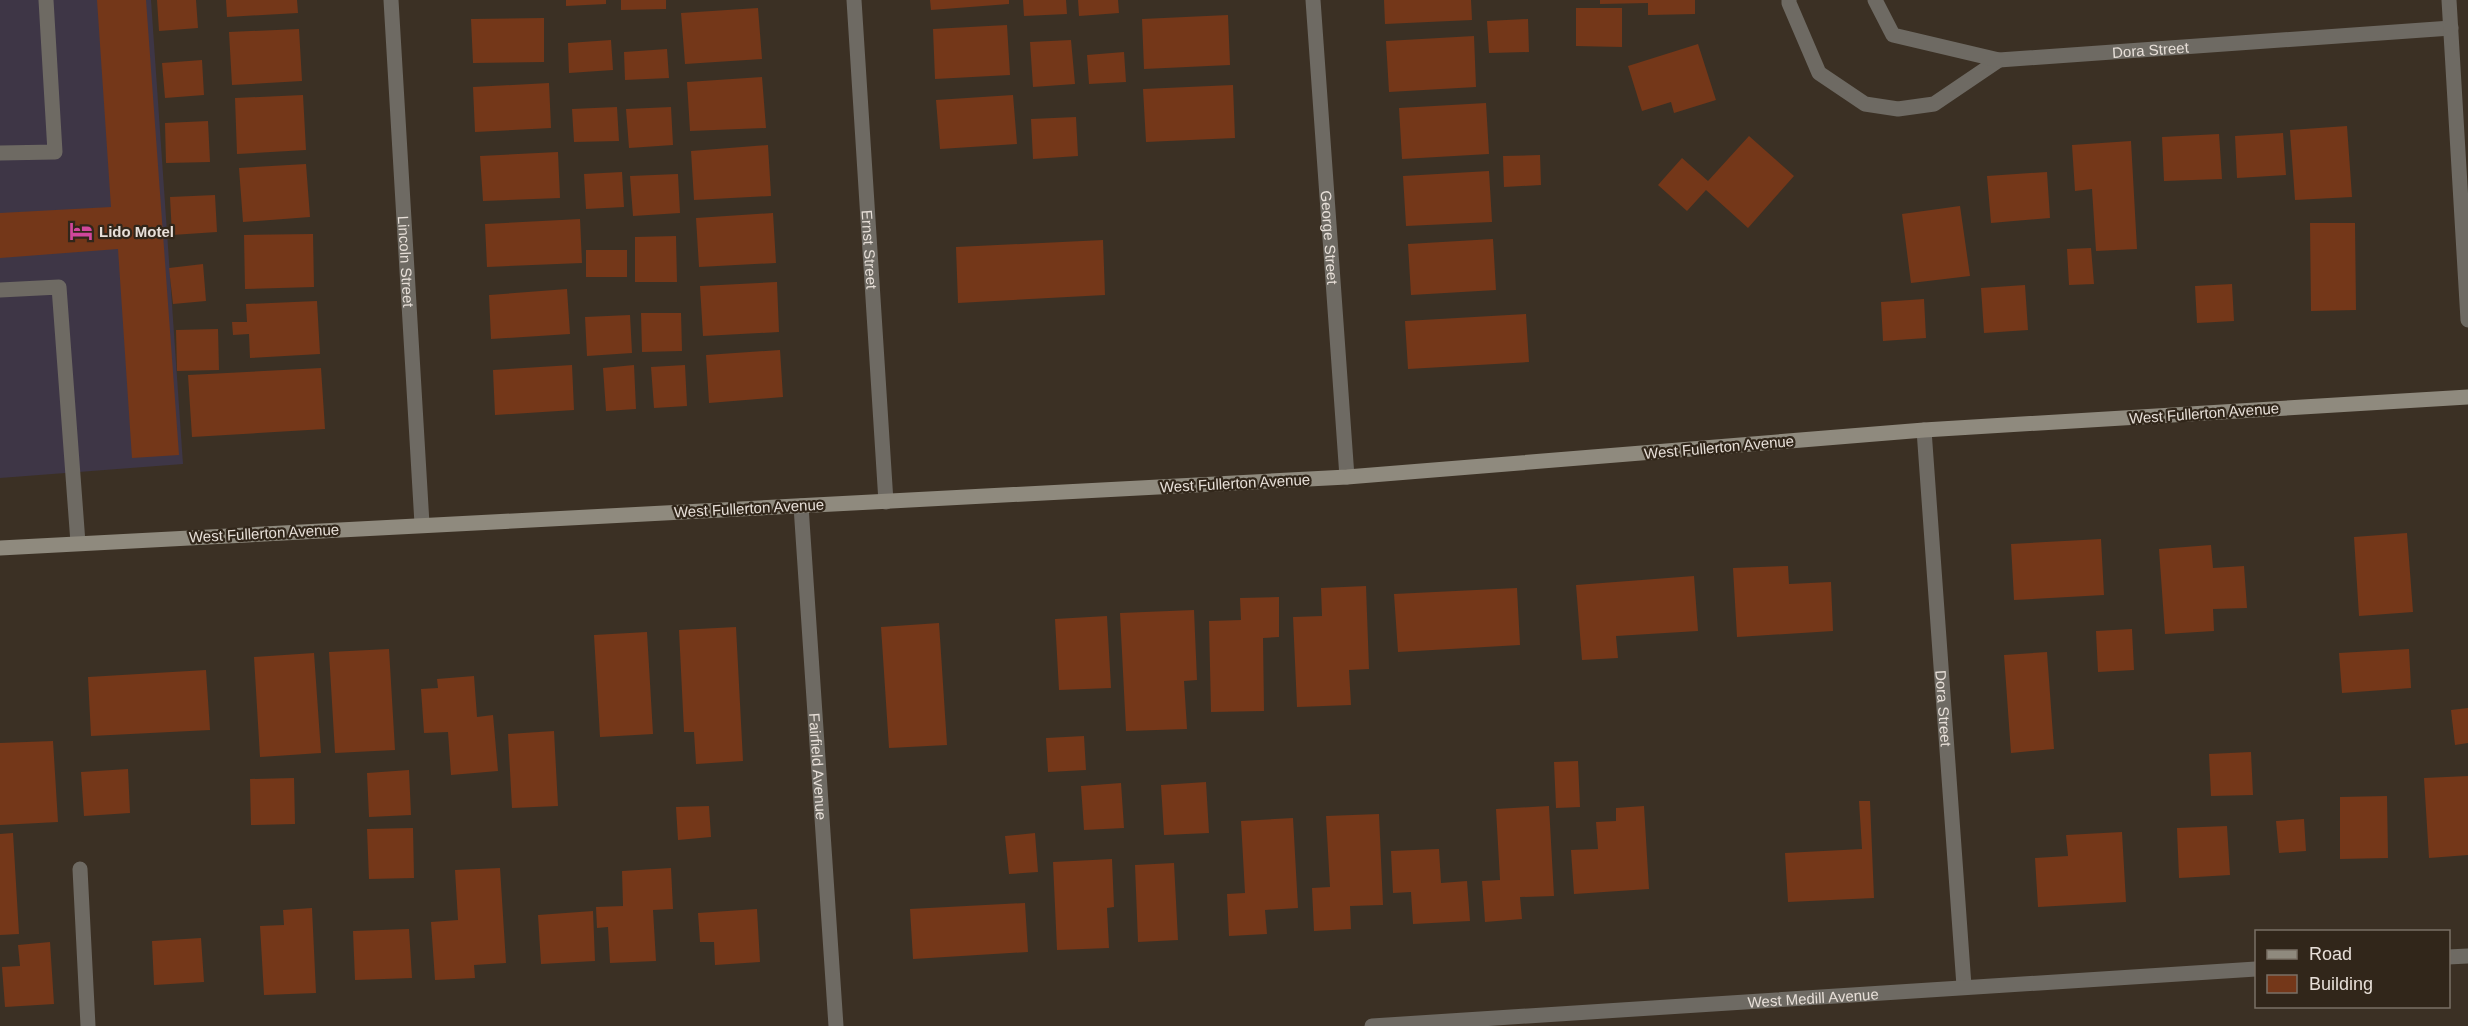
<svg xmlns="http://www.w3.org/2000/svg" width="2468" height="1026" font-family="Arial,sans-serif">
<rect width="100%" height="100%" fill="#3b3024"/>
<path fill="#3e3646" d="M0,0H151L183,464L0,478Z"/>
<path fill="#743719" d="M97,0H146L179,455L132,458L118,249L0,258V213L111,207Z
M157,0H196L198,28L159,31Z
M226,0H297L298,13L227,17Z
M566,0H606V4L566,6Z
M621,0H666V9L621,10Z
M930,0H1009V4L931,10Z
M1023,0H1066L1067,14L1024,16Z
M1078,0H1118L1119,13L1079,16Z
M1384,0H1471L1472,20L1385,24Z
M1600,0H1695V14L1648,15V3L1600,4Z
M758,8L762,59L685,64L681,13Z
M1576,8H1622V47L1576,46Z
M1228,15L1230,65L1144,69L1142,19Z
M544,18V62L473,63L471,19Z
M1528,19L1529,52L1489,53L1487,21Z
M1007,25L1010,75L935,79L933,29Z
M299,29L302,81L232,85L229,32Z
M1474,36L1476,87L1389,92L1386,41Z
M611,40L613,70L569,73L568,43Z
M1071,40L1075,84L1033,87L1030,42Z
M1698,44L1716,100L1674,113L1671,102L1642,111L1628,66Z
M667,49L669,78L625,80L624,52Z
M1124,52L1126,82L1089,84L1087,55Z
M202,60L204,95L165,98L162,63Z
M762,77L766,128L690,131L687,82Z
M549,83L551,128L475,132L473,87Z
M1233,85L1235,138L1146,142L1143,89Z
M303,95L306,150L237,154L235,98Z
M1013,95L1017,144L940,149L936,100Z
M1486,103L1489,154L1402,159L1399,108Z
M617,107L619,141L574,142L572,109Z
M671,107L673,145L629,148L626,109Z
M1076,117L1078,156L1033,159L1031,119Z
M208,121L210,162L166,163L165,123Z
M2347,126L2352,197L2295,200L2290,130Z
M2283,133L2286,175L2237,178L2235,136Z
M2219,134L2222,179L2164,181L2162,137Z
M1749,136L1794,176L1748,228L1706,190L1687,211L1658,185L1682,158L1708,181Z
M2131,141L2137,249L2096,251L2092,189L2075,191L2072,145Z
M768,145L771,196L694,200L691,151Z
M558,152L560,198L483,201L480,156Z
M1540,155L1541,185L1504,187L1503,156Z
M306,164L310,217L243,222L239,168Z
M1489,171L1492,222L1406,226L1403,176Z
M622,172L624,207L586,209L584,174Z
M2047,172L2050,218L1991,223L1987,176Z
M678,174L680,213L633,216L630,176Z
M215,195L217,232L172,235L170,197Z
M1960,206L1970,276L1911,283L1902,214Z
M773,213L776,263L699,267L696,218Z
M580,219L582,263L487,267L485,224Z
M2310,223H2355L2356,310L2311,311Z
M313,234L314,287L245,289L244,235Z
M676,236L677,282H635V237Z
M1493,239L1496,290L1411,295L1408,244Z
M1103,240L1105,295L958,303L956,247Z
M2091,248L2094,284L2069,285L2067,249Z
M586,250H627V277H586Z
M203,264L206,301L173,304L169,268Z
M777,282L779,332L703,336L700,286Z
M2232,284L2234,321L2197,323L2195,286Z
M2025,285L2028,330L1984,333L1981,288Z
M567,289L570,334L491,339L489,295Z
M1924,299L1926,338L1883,341L1881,302Z
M317,301L320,354L250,358L249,334L233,335L232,322H247L246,304Z
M641,313H681L682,351L642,352Z
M1526,314L1529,362L1408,369L1405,321Z
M630,315L632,353L587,356L585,317Z
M218,329L219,370L177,371L176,330Z
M780,350L783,397L709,403L706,355Z
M572,365L574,410L495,415L493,370Z
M634,365L636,409L606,411L603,368Z
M685,365L687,406L654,408L651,367Z
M321,368L325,429L192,437L188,375Z
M2407,533L2413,612L2359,616L2354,537Z
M2101,539L2104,595L2014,600L2011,544Z
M2211,545L2213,568L2244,566L2247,608L2213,609L2214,631L2165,634L2159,549Z
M1788,566L1789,584L1831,582L1833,631L1737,637L1733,568Z
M1694,576L1698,631L1616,636L1618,658L1582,660L1576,585Z
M1366,586L1369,669L1349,670L1351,705L1297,707L1293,617L1322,616L1321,588Z
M1517,588L1520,645L1398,652L1394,594Z
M1279,597V637L1263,638L1264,711L1211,712L1209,621L1241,620L1240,598Z
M1194,610L1197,680L1184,681L1187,729L1126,731L1120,613Z
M1107,616L1111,688L1059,690L1055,619Z
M939,623L947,745L889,748L881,627Z
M736,627L743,761L696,764L694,732H684L679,630Z
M2132,629L2134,670L2098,672L2096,631Z
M647,632L653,734L600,737L594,635Z
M389,649L395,750L335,753L329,652Z
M2409,649L2411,688L2342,693L2339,653Z
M2047,652L2054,749L2011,753L2004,655Z
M314,653L321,753L260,757L254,657Z
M206,670L210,730L91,736L88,677Z
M474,676L477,717L493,715L498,771L451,775L448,732L424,733L421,689L438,688L437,679Z
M2468,708V743L2455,745L2451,710Z
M554,731L558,806L512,808L508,734Z
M1084,736L1086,770L1048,772L1046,738Z
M53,741L58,822L0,825V743Z
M2251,752L2253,795L2211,796L2209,754Z
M1578,761L1580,807L1556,808L1554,762Z
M128,769L130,813L84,816L81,772Z
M409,770L411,815L369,817L367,773Z
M2468,776V855L2429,858L2424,778Z
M294,778L295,824L251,825L250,779Z
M1206,782L1209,833L1164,835L1161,785Z
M1121,783L1124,828L1084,830L1081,786Z
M2387,796L2388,858L2340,859V797Z
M1859,801H1870L1874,898L1788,902L1785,853L1862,849Z
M709,806L711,837L678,840L676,807Z
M1549,806L1554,896L1520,897L1522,919L1485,922L1482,881L1500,880L1496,809Z
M1644,806L1649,889L1574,894L1571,850L1598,849L1596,822L1616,821V808Z
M1379,814L1383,905L1350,906L1351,929L1314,931L1312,888L1330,887L1326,816Z
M1293,818L1298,908L1265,910L1267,934L1229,936L1227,894L1245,893L1241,821Z
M2304,819L2306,851L2279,853L2276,821Z
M2227,826L2230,875L2179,878L2177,828Z
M413,828L414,878L369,879L367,829Z
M2122,832L2126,902L2038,907L2035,858L2068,856L2066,835Z
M13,833L19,934L0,935V834Z
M1035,833L1038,872L1009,874L1005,836Z
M1439,849L1441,883L1467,881L1470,921L1413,924L1411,892L1393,893L1391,851Z
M1112,859L1114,907L1107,908L1109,948L1057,950L1053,862Z
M1174,863L1178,940L1138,942L1135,865Z
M500,868L506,963L474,965L475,978L435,980L431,922L458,920L455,870Z
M671,868L673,909L653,910L656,961L610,963L608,927L597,928L596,907L623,906L622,871Z
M1025,903L1028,952L913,959L910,909Z
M312,908L316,993L264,995L260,926L284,925L283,910Z
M757,909L760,962L715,965L714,942H700L698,913Z
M593,911L595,961L541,964L538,915Z
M409,929L412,978L355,980L353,931Z
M201,938L204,982L154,985L152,941Z
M50,942L54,1004L5,1007L2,967L20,966L18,945Z"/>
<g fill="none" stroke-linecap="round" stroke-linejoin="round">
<path stroke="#6e6a63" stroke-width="15" d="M0,153L55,152L46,0
M0,290L59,287L78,543
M80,869L88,1026"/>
<g stroke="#6e6a63" stroke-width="15">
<path id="s1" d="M391,0L422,524"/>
<path id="s2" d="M854,0L886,502"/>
<path id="s3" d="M1313,0L1347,477"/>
<path d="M1789,0V3L1819,73L1865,104L1898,109L1934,104L1999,60"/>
<path id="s4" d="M1875,0L1893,35L1999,60L2451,28"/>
<path d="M2449,0L2468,320"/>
<path id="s5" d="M1924,430L1964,986"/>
<path id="s6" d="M801,506L836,1026"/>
<path d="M2448,957L2468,956"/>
<path id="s7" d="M1372,1026L2256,969"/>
</g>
<path stroke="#8f8a7e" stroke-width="15" d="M0,548L1347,477L1924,430L2468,397"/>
</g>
<defs>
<g id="hotel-bare" transform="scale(1.8)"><path d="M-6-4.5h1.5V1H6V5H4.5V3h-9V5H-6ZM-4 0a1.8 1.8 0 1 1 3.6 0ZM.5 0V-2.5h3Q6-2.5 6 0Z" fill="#d1479c" stroke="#31261a" stroke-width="2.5" paint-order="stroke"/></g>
</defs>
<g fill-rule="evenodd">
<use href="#hotel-bare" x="81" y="231"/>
</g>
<g text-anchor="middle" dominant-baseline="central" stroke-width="4.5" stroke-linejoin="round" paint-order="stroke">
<g font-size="15" fill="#e7dfd8" stroke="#31261a">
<text stroke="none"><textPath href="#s4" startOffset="300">Dora Street</textPath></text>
<text stroke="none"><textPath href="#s3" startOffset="238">George Street</textPath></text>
<text stroke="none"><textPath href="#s2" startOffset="250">Ernst Street</textPath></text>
<text stroke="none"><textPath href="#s1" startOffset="262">Lincoln Street</textPath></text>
<text transform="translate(2204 413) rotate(-4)">West Fullerton Avenue</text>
<text transform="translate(1719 447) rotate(-5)">West Fullerton Avenue</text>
<text transform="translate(1235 483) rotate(-3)">West Fullerton Avenue</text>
<text transform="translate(749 508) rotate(-3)">West Fullerton Avenue</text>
<text transform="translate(264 533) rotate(-3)">West Fullerton Avenue</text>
<text stroke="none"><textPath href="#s5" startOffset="279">Dora Street</textPath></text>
<text stroke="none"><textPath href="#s6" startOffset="261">Fairfield Avenue</textPath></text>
<text stroke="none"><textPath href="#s7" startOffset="442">West Medill Avenue</textPath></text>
</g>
<g font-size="15" font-weight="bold" fill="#e7dfd8" stroke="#31261a" text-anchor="start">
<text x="99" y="231">Lido Motel</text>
</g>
</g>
<rect x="2255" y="930" width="195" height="78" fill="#31261a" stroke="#7a7066" stroke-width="1.5"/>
<rect x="2267" y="950" width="30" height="9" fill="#8f8a7e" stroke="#7a7066" stroke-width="1.5"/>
<text x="2309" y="960" font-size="18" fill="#e7dfd8">Road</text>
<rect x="2267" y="975" width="30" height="18" fill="#743719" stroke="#7a7066" stroke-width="1.5"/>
<text x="2309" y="990" font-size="18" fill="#e7dfd8">Building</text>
</svg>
